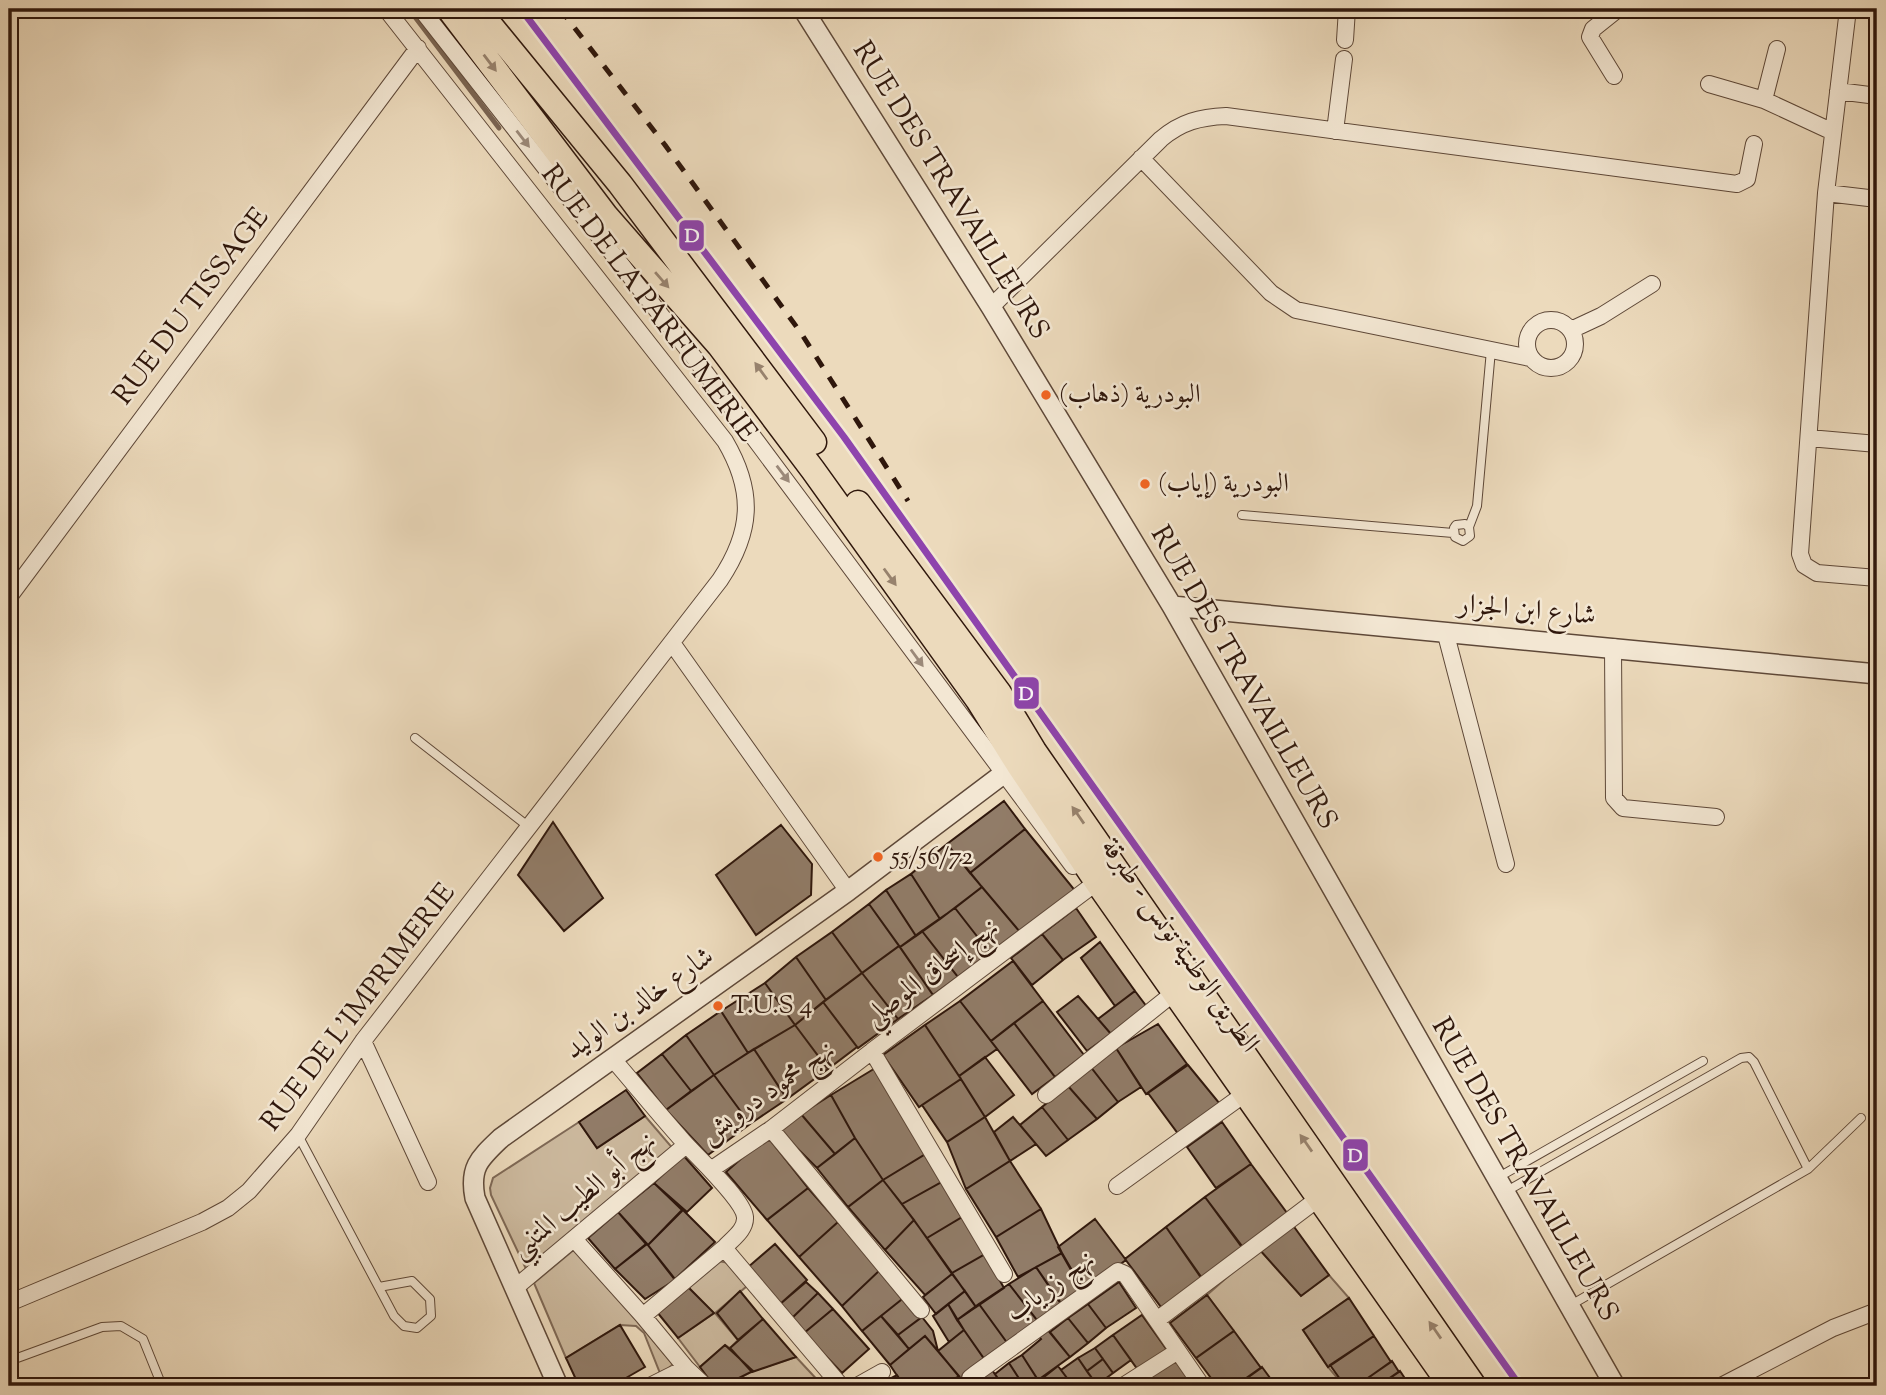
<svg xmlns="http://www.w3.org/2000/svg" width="1886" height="1395" font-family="'Sorts Mill Goudy',Amiri,serif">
<rect width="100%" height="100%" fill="#ecdabc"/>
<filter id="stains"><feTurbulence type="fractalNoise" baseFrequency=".00286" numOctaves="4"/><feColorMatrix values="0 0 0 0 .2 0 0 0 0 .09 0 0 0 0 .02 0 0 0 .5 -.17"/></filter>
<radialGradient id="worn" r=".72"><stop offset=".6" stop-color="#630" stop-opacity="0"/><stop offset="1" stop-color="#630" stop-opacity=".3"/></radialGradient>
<path fill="#ccb99e" stroke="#7e6855" stroke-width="2" d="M645,1116L675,1151L527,1271L491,1195L490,1188L493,1178L579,1122L597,1148Z
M576,1248L673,1364L668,1369L660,1373L644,1333L636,1326L620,1325L566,1358L534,1283Z
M1259,1249L1301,1296L1329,1275L1349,1298L1303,1330L1328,1367L1344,1386H1274L1207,1295Z
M718,1261L729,1263L747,1286L715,1313L738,1340L730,1348L725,1345L700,1367L678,1338L714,1313L687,1286Z
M796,1357L823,1386H721L718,1383L727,1384L753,1371Z"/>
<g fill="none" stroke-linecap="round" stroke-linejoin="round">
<path stroke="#7a6452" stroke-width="5" d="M409,9L499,128"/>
</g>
<path fill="#917c68" stroke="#2f170c" stroke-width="2" d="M1004,801L1025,829L970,873L947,844Z
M553,822L603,898L564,931L518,875Z
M781,825L812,864L811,895L756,935L716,875Z
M1025,829L1077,893L1020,932L970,873Z
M947,844L982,887L940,919L911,874Z
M911,874L940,919L916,936L886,890Z
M982,887L1020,932L990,953L955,908Z
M886,890L916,936L900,947L869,904Z
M869,904L899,946L862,973L832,932Z
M955,908L990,953L958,977L922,931Z
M1076,908L1096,937L1063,960L1042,934Z
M922,931L958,977L933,995L900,947Z
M832,932L862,973L826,1000L796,957Z
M1042,934L1063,960L1032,985L1011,958Z
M1100,942L1135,991L1115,1006L1081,958Z
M899,946L933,995L898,1019L862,973Z
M796,957L826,1000L795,1025L765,983Z
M1013,961L1043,1001L991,1041L960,1001Z
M862,973L898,1019L858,1048L823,1002Z
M765,983L795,1025L748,1053L721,1011Z
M1135,991L1147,1007L1111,1034L1098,1019Z
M1078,996L1111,1034L1087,1051L1057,1012Z
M960,1001L997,1049L959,1076L925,1025Z
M1043,1001L1084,1055L1055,1077L1014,1023Z
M823,1002L857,1047L828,1069L795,1025Z
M721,1011L748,1053L714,1075L686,1035Z
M1014,1023L1055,1077L1032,1094L991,1041Z
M1158,1024L1187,1064L1146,1094L1116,1048Z
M795,1025L828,1069L787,1099L754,1049Z
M925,1025L961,1079L919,1107L883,1055Z
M686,1035L714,1075L691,1091L662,1054Z
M1116,1048L1141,1087L1118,1102L1090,1066Z
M754,1049L787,1099L750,1124L714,1075Z
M662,1054L691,1091L666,1110L637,1073Z
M985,1057L1014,1095L985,1117L959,1076Z
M1188,1065L1220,1104L1179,1135L1148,1093Z
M1090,1066L1118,1102L1097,1119L1068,1086Z
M877,1067L929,1152L883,1180L855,1138L831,1095Z
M714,1075L750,1124L708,1155L666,1110Z
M961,1079L985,1117L947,1142L922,1105Z
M1068,1086L1097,1119L1068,1140L1042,1107Z
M626,1090L645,1116L597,1148L579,1122Z
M831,1095L855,1138L835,1154L801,1114Z
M1042,1107L1068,1140L1046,1156L1020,1125Z
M801,1114L835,1154L817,1168L779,1130Z
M985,1117L1010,1161L966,1189L947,1142Z
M1013,1117L1036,1144L1010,1161L994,1132Z
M1222,1122L1251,1164L1216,1188L1187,1147Z
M767,1136L808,1188L767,1220L726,1172Z
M855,1138L883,1180L848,1207L817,1168Z
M929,1152L945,1180L902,1204L883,1180Z
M683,1155L712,1188L687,1212L654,1183Z
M1010,1161L1041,1209L996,1237L966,1189Z
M1251,1164L1290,1217L1244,1250L1205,1197Z
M883,1180L914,1220L885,1250L848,1207Z
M945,1180L964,1216L927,1238L902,1204Z
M654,1183L682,1210L648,1245L618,1212Z
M808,1188L838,1222L799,1257L767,1220Z
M1205,1197L1245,1250L1204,1282L1166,1227Z
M1041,1209L1062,1253L1018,1277L996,1237Z
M683,1210L715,1242L675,1279L648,1245Z
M618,1212L646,1244L615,1269L588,1238Z
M964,1216L985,1254L952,1273L927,1238Z
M1095,1219L1126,1260L1083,1291L1058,1247Z
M914,1220L952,1274L925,1295L885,1250Z
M838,1222L881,1269L842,1306L799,1257Z
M1292,1224L1329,1275L1301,1296L1259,1249Z
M1166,1227L1204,1281L1164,1311L1125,1259Z
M647,1244L675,1280L645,1299L615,1269Z
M775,1244L807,1280L779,1305L747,1268Z
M1062,1253L1084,1291L1063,1307L1036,1267Z
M985,1254L1004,1288L976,1307L952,1273Z
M1036,1267L1063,1306L1040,1324L1009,1284Z
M881,1269L906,1296L862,1331L842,1306Z
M952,1274L965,1291L936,1314L923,1297Z
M806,1282L818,1293L792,1318L779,1305Z
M1119,1282L1136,1308L1106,1328L1088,1304Z
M1009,1284L1040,1324L1008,1344L979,1304Z
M687,1286L714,1313L678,1338L657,1312Z
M740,1291L763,1319L738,1340L717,1313Z
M965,1291L976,1307L957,1320L948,1304Z
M818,1293L833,1309L804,1333L792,1318Z
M1207,1295L1234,1331L1196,1358L1170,1323Z
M906,1296L922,1317L898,1335L881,1316Z
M1349,1298L1374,1336L1328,1367L1303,1330Z
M948,1304L964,1330L949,1342L933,1316Z
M979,1304L1008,1344L985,1360L957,1320Z
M1088,1304L1106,1328L1088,1343L1068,1318Z
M833,1309L869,1349L842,1373L804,1333Z
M1142,1315L1167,1350L1138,1370L1113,1335Z
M881,1316L909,1349L890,1365L862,1331Z
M922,1317L933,1331L938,1351L925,1336L909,1349L898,1335Z
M1068,1318L1088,1343L1070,1357L1050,1332Z
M763,1319L796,1357L752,1372L730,1348Z
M620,1325L645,1367L612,1386H579L566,1358Z
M1047,1329L1070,1357L1038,1380L1022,1355L1041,1339L1038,1335Z
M964,1330L985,1360L961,1379L938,1351Z
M1234,1331L1261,1368L1236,1386H1217L1196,1358Z
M1113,1335L1131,1360L1113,1373L1095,1348Z
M925,1336L959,1376L945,1386H904L890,1365Z
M1374,1336L1391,1362L1356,1386H1345L1330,1365Z
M725,1345L753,1371L727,1384L711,1382L700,1367Z
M1095,1348L1103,1359L1087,1371L1078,1358Z
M1022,1355L1038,1380L1028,1386H1024L1009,1363Z
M1078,1358L1088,1373L1098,1386H1073L1061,1370Z
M1175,1358L1195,1386H1133Z
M1103,1359L1113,1373L1097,1385L1087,1371Z
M1392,1361L1399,1372L1378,1386H1374L1368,1378Z
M1009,1363L1024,1386H1003L995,1374Z
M1058,1366L1073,1386H1051L1044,1377Z
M1262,1367L1276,1386H1235Z
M992,1370L1003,1386H985L979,1378Z
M1400,1371L1410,1386H1378Z
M897,1375L904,1386H876Z
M956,1378L962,1386H945Z"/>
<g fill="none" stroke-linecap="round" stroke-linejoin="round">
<g stroke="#5e4838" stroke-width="10">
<path id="service" d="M1242,515L1453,533
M1469,527L1465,524L1456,525L1454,528L1455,537L1463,541L1470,536L1469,527L1477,506L1491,350
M415,738L529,827
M298,1135L394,1316L404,1326L417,1328L431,1316L430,1299L412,1281L379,1287
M1497,1178L1703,1061
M1505,1192L1741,1058L1749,1057L1754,1062L1808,1169
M1569,1306L1808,1169L1861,1118
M9,1361L102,1327L121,1326L143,1339L162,1386"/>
</g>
<g stroke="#5e4838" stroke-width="18">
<path id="minor" d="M421,9L696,360L1073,866
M1848,9L1826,193L1800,554L1804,565L1817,573L1877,578
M1345,40L1347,9
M1614,76L1590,37L1593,29L1618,9
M1709,84L1764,100L1833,132
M1838,91L1877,96
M1764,100L1777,49
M1335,131L1344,59
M1141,158L1271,293L1296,310L1530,358
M1826,193L1877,199
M991,307L1161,139C1181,122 1200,117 1226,116L1737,184L1747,179L1754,144
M1527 344a24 24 0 1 1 48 0a24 24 0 1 1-48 0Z
M1571,330L1601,316L1652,284
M1809,438L1877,444
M9,597L418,48
M1445,631L1506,864
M672,643L848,891
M1613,647L1614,798L1623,808L1716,817
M363,1041L428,1182
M612,1058C636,1086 659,1114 683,1141C696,1156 743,1199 745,1217C746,1230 732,1239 724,1248
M1046,1095L1175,992
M771,1129L921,1310
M712,1169L771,1129L872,1051
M1117,1186L1246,1093
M574,1239L643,1316L686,1368L705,1386
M1004,1274L872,1051L1097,882
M516,1287L686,1145
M9,1303L202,1222L228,1208L249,1191L298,1135L363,1041L720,580C752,532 755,492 725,441L386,9
M643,1316L724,1248L841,1386
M1157,1320L1319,1198
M650,1386L686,1368
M857,1386L882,1372
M971,1386L970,1378L975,1374L1118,1271L1125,1274L1202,1386
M1123,1386L1178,1351
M1721,1386L1833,1328L1877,1311"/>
</g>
<g stroke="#5e4838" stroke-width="22">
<path id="tertiary" d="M803,9L991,307L1172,606L1615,1386
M1172,606L1877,674
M558,1386L475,1198C469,1167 480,1158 501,1138L848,891L1027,756"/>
</g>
<g stroke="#2f170c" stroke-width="27">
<path id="primary" d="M449,9L606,216L719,345L813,470L978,700L1018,764L1097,882L1451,1386
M477,9L620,184L814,442
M858,503L999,693L1034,751L1474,1386"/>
</g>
<use href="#service" stroke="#f3e7d3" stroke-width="8"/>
<use href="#minor" stroke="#f3e7d3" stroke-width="16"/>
<use href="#tertiary" stroke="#f3e7d3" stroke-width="19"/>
<use href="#primary" stroke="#ecdabc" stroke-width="24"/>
<path stroke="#2f170c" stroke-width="5" stroke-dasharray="12 12" stroke-linecap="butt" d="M560,9L665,145L801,333L908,501"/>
<g stroke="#f3e7d3" stroke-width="12">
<path id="rail-1" d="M521,9L844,437L1520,1386"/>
</g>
<use href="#rail-1" stroke="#8e44ad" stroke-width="7"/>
</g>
<defs><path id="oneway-solid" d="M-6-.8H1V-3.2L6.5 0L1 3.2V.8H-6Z" transform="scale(1.75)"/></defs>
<g fill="#97826d">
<use href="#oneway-solid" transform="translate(490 63) rotate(53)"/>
<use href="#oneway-solid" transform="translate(662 280) rotate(49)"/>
<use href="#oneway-solid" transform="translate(761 371) rotate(-126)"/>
<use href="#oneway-solid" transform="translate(890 577) rotate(54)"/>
<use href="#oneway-solid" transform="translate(1078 815) rotate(-125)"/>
<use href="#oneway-solid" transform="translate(1306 1143) rotate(-125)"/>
<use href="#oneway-solid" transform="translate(1435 1330) rotate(-125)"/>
</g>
<g fill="#9b8979">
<use href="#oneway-solid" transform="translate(523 139) rotate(52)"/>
<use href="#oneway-solid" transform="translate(783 474) rotate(53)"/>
<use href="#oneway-solid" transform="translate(917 658) rotate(54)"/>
</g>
<g fill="#f26522" stroke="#f3e7d3" stroke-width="2.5">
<circle cx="1046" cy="395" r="6"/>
<circle cx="1145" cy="484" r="6"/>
<circle cx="878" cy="857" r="6"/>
<circle cx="718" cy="1006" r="6"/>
</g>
<g text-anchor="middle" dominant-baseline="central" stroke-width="5" stroke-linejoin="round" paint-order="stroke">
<g font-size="26" fill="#2f170c" stroke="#f3e7d3" text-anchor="start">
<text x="1059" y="395">البودرية (ذهاب)</text>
<text x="1158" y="484">البودرية (إياب)</text>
<text x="891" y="857">55/56/72</text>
<text x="731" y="1006">T.U.S 4</text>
</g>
<g font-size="28" fill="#2f170c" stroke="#f3e7d3">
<text transform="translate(950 191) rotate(58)">RUE DES TRAVAILLEURS</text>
<text transform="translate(648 304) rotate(53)">RUE DE LA PARFUMERIE</text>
<text transform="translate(192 307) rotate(-53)">RUE DU TISSAGE</text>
<text transform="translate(1527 611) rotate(5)">شارع ابن الجزار</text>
<text transform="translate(1243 678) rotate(60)">RUE DES TRAVAILLEURS</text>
<text transform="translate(1179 946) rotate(55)">الطريق الوطنية تونس - طبرقة</text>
<text transform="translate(932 973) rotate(-37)">نهج إسحاق الموصلي</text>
<text transform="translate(640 1004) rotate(-35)">شارع خالد بن الوليد</text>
<text transform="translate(359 1008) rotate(-53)">RUE DE L'IMPRIMERIE</text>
<text transform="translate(768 1093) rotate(-35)">نهج محمود درويش</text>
<text transform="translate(1524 1170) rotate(60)">RUE DES TRAVAILLEURS</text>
<text transform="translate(584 1196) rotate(-40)">نهج أبو الطيب المتنبي</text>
<text transform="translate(1051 1287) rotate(-36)">نهج زرياب</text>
</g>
</g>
<g stroke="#f3e7d3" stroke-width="2.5">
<rect x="678" y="219" width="27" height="33" rx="7" fill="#8e44ad"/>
<rect x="1013" y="676" width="27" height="34" rx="7" fill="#8e44ad"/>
<rect x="1342" y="1138" width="27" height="34" rx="7" fill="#8e44ad"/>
</g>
<g font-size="19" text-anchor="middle" font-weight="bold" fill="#fff">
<text x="692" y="242">D</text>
<text x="1026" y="700">D</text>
<text x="1355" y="1162">D</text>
</g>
<rect width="1886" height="1395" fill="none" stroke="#ecdabc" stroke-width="35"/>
<rect x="10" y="10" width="1865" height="1374" fill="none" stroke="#2f170c" stroke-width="3.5"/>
<rect x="18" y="18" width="1851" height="1360" fill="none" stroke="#2f170c" stroke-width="2"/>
<rect width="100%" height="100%" filter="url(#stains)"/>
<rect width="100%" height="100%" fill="url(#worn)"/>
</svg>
